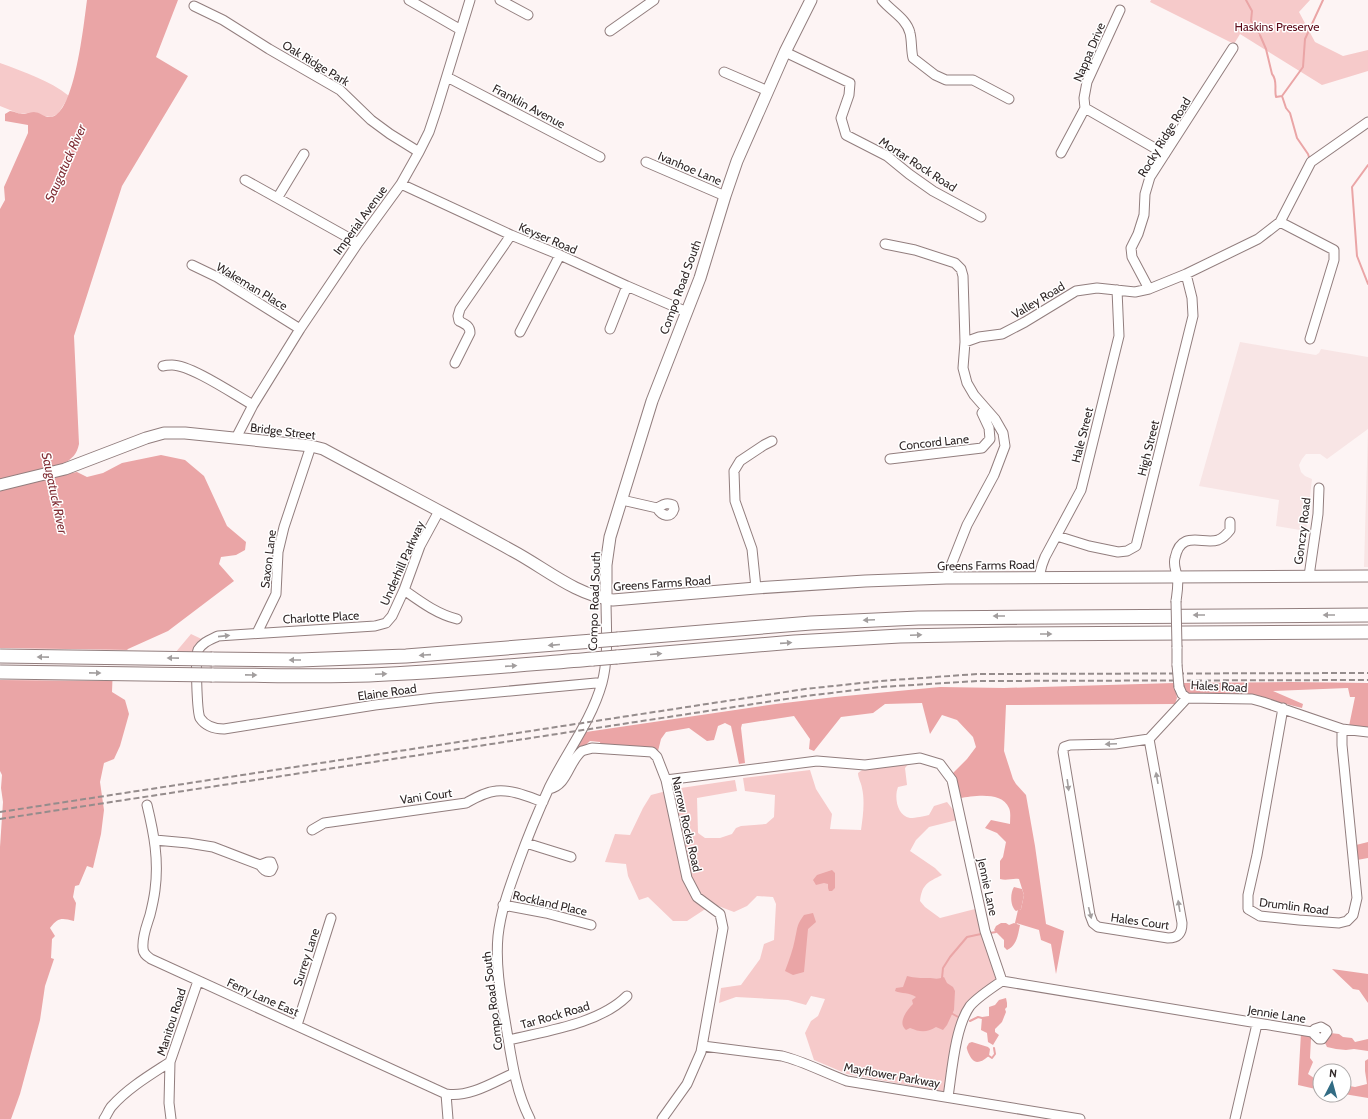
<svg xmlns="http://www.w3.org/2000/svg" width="1368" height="1119" font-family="Cabin,sans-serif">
<rect width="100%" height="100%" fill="#fdf4f4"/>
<path fill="#f8e5e5" d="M1240,342L1316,355L1319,353L1321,349L1368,357V567H1364L1368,429L1327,459L1320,454H1306L1302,459L1299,465L1301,472L1305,476L1312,479L1306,531L1276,526L1279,500L1199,486Z"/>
<path fill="#f6caca" d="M1151,0H1310L1299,12L1315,42L1343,56L1368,50V71L1322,85L1240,34L1234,44L1150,2Z
M0,63C24,72 49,80 69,96L58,114L51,117L43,116L35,112L20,114L0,106Z
M191,634L210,643L204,648L198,658L175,653Z
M910,762L905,768L907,785L898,787C894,797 897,816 910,818C916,818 924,816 929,815L934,806L947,802L955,812L957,820L929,827L916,840L910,851L935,868L942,875C928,882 922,884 920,901L925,907L940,918L975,909L996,979L967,1005L945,1092L847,1074L814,1060L805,1033L811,1021L818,1016L825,999L811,996L806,1005L788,1000L736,997L719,1003L721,988L741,985L760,959L764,944L774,940L776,904L773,897L757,896L747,906L734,912L713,904L687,921H673L648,897L639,900L628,876L626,864L605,862L615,834L630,835L643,808L651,795L674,789L735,780L737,791L697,798L698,833L705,838H720L732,834L736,828L741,826L766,824L774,817L775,795L745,791L743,778L810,770L816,789L832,814L830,829L861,830C863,816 865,801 862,788C861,782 858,778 858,773L862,770Z"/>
<path fill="#eba5a6" d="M1291,682L1368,683V729L1349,726L1355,697H1350L1348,688L1273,691L1303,704L1302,708L1250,695L1226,693L1192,694L1186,692L1183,688V683Z
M1174,683L1177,698L1175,704L1006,705L1004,751L1013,779L1016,784L1026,795L1035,846L1046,924L1064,931L1056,974L1051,944L1041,940L1039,930L1016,923L1019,910L1021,909L1024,895L1019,879C1012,878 1007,881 1000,879V861L1003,857L1006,842L997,833L985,828L991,820L1010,824C1010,819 1011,812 1009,808C1002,791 974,796 960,798L953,773L967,759L976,747L973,737L957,720L942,715L930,734L922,703L885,704L873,713L841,717L814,751L809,749L810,739L794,716L742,724L741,728L745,763L739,764L731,726L725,723L718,726L714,740L707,741L689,728L666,732L661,739L658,751L642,748L601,747L600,742L590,741L572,757L586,732L776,704L835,697L940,687L1004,688Z
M1368,842V858L1357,860L1356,845Z
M1332,969L1368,974V1003L1359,990L1353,989Z
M1301,1033L1306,1034L1311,1038L1310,1058L1313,1062L1308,1074L1314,1078L1320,1077V1090L1298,1085Z
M1330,1033L1339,1034L1343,1037L1352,1038L1355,1042L1368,1039V1051L1354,1049L1346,1050L1336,1049L1327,1047L1323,1039Z
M1368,1059V1098L1344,1094V1085L1355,1087L1367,1084L1365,1071V1061Z"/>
<path fill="#eaa5a6" d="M87,0H178L156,57L188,76L122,186L74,336L79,444C77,454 72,459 63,464L67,474L77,472L87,477L103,473L122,463L161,455L185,460L204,476L227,526L246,542L245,550L236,555L221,557L219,564L234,581L168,631L128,649L113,665L112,692L125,700L129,714L120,746L114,759L104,763L100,782L104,810L101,834L93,868L87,866L79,885L75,886L73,897L76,903L74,921C62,918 58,917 50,928L55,936L52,939L51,958L54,959L45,986L40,1020L20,1094L11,1119H0V847L3,802L1,788L2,775L0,771V209L5,200L4,187L28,133V125L5,121V114L10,111C14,111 18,114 22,114C26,114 30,112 34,112C40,112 44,118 51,117C75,114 84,21 87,0Z
M832,870L835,873V888L832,891H829L828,888V884L824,883L816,885L813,880L817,875Z
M1014,887L1022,889L1024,895L1021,909L1016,911C1010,906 1010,893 1014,887Z
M813,913L816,922L808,929L804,972L793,975L785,971C789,960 793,950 795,939C798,927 796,926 804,915Z
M1001,923H1006L1009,925L1014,923L1020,925C1018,935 1017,945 1007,950L1004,947V940L994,930L996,926Z
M907,976C916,978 920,978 928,978C934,978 937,980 944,977L947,983L953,987L955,991L954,1010L947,1025L943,1030L936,1027C926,1033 920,1032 910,1028L906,1030C897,1023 907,1010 913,1004L912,1000L916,997C909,992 902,994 895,991L896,988L903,987Z
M1006,998L1007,1003V1007L1005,1009L1006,1012L1002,1022L995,1029V1032L999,1035L993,1045L988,1042L987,1033L981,1030L982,1017L989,1016V1007L995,1005L999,1000Z
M972,1042L988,1047L990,1049L989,1056C986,1058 982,1062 977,1062C972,1062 968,1053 967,1049C966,1047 968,1045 969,1043Z"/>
<path fill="#fdf4f4" d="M0,648L131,650L115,666L114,681L0,680Z"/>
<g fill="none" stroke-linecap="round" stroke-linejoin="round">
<path stroke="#eaa5a6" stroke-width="2" d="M1246,0L1252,11L1251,21L1259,33
M1260,35L1266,49L1272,74C1278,81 1274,89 1276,97L1282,96
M1309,157L1308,154L1297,138L1290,113L1286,108L1282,96L1303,67L1305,39L1323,0
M1368,165L1352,187L1357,256L1368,284
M1016,923L1019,910
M990,933L996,932
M942,978L943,968L950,957L967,937L981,934
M951,1013L960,1018
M970,1021L978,1017L982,1018
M989,1056L992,1058L995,1054L994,1048"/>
<g stroke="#927e7e" stroke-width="11">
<path id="minor" d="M409,0L461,30
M500,0L528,15
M882,0C891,11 907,19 910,33C912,41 911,50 913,58L935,75L946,80H973L1009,99
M194,6L223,20L269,49L340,90L371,120L390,134L419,152
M610,31L654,0
M785,52L850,83L849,95L841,118L846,135L887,156L909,174L933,191L981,217
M724,72L768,91
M447,77L600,157
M1085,108L1084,98L1087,82L1120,10
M1085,108L1165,154
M1061,153L1085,108
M646,162L725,196
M245,180L358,243
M401,184L511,235L560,255L627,286L687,312
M278,197L304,154
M1280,222L1334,250V260L1310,339
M885,244L915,250L955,263L961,269L963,276L965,342L963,368L967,383L974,395L995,419L1003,433L1005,446L994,475L967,525L946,578
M192,265L217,277L300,329
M1149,289L1132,257L1131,248L1138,234L1144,215L1145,194L1150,177L1233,48
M610,329L627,286
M520,332L560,255
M965,342L979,337L1002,334L1025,322L1076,291L1097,288L1135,292L1149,289L1186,274L1258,239L1280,222L1311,162L1368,122
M455,363L470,333C470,326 465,324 459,321L458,316L460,309L511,235
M163,366C166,365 169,365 172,365C191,365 235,395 253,405
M236,438L253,405L300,329L358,243L401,184L419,152L429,132L437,108L470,0
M890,459L982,448L990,439L989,428L982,413L985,408
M622,500L657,508C663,505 666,502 673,505L674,509C671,519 662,516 657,508
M439,511L420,546L404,590L392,616L386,623L375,626L218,636C210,640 203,642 198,650C195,656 197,712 200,718C206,727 215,729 224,729L375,705L434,698L596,683L601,684
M1057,536L1089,546L1118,552L1127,551L1136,546L1193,316L1192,298L1186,274
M1309,576L1318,514L1319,488
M1039,577L1042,565L1045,557L1081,490L1119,336L1117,290
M756,588L752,549L735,501L734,471L740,461L764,445L772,441
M404,590C421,602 437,614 457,619
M1176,601C1177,593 1179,584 1177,576C1176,570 1173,565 1175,558C1181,529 1203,545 1218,540C1223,538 1227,534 1230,530V522
M257,633L276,594L278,552L284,527L311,446
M1177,647V665
M1179,687L1182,694L1187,698L1252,699L1263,702L1342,729L1368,732
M1283,708L1257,855L1248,895V909L1260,916L1299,920L1339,923L1347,921L1353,915L1357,898L1342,745V729
M1149,739L1182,923C1182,933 1178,938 1168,938L1098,927L1093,923L1090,915L1063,752L1064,747L1070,745L1115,744L1149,739L1187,698
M666,780L817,761L865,765L920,758L940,764L952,780L985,931L1002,981L1312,1032L1315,1029L1321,1027L1326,1030L1327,1032L1322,1039H1319L1312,1032
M549,789C568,785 568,762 582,751C585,750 589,749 592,748L652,752L657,757L666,780L687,878L697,897L720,914L723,928L701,1052L687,1084L662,1119
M147,805C154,834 159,860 155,890C154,898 152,907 150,915C147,925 142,936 143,948C143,954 147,956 151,959L446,1094C469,1098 494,1082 514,1073
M312,830L324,823L466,803C475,798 485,792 496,791C511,789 529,797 543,802
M155,840L188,843L213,847L260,865L268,862H271L273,867L271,871C266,873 263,869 260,865
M526,843L571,857
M503,905L546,913L591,925
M297,1025L331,918
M509,1040C546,1031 599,1024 627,996
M703,1046L782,1056C803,1061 825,1073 847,1081L1080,1119
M446,1094L448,1119
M948,1097C952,1071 955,1027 970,1006C976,999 993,987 1002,981
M104,1119C107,1115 109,1109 112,1106C128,1088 150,1075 170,1062
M171,1119L169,1103L170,1062L198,981
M530,1119C516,1092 512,1062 507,1032C502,1001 495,968 498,936C501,909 510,886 519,861C528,836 538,812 549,788C566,753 591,722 602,683C609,657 606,626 606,599
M1235,1119L1257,1024"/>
</g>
<g stroke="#927e7e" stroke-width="13">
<path id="major" d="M0,485L65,469L146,438L164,433H185L311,446L323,449C386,483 450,516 513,551C545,568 575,595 613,600L756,588L865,581L946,578L1368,576
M606,599V565L610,537L652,401L700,278L725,196L737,161L785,52L811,0"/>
</g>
<g stroke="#927e7e" stroke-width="15">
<path id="highway" d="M618,639L811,623L918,618L1368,615
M617,657L794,642L900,636L1008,634L1368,632
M212,659L299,660L406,656L593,641
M212,675C264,675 317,677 369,675C444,672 518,665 593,659"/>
</g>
<use href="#minor" stroke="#fff" stroke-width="9"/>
<use href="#major" stroke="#fff" stroke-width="11"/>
<use href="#highway" stroke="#fff" stroke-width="13"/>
<path stroke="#958c8c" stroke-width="2" stroke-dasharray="6 3" stroke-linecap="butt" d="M0,812L805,689L880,681L977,674L1368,673
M0,819L806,696L881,687L977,681L1368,680"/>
<g stroke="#927e7e" stroke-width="11" stroke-linecap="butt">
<path id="minor-bridge" d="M1176,601L1177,647
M1177,665L1179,687"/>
</g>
<g stroke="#927e7e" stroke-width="15" stroke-linecap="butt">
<path id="highway-bridge" d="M593,641L618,639
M0,656L212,659
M593,659L617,657
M0,672L212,675"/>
</g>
<use href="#minor-bridge" stroke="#fff" stroke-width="9"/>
<use href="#highway-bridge" stroke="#fff" stroke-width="13"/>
</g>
<defs><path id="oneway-solid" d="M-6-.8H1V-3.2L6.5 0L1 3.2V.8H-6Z"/></defs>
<g fill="#a29e9e">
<use href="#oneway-solid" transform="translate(1199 615) rotate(180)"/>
<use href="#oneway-solid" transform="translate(1329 615) rotate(180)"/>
<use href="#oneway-solid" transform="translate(999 616) rotate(180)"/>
<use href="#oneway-solid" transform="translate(869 620) rotate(177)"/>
<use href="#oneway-solid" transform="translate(1046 634)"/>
<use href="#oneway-solid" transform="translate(916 635) rotate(-2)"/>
<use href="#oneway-solid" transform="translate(224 636) rotate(-6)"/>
<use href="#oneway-solid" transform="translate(786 643) rotate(-4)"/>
<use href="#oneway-solid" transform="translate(554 645) rotate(175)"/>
<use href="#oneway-solid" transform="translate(656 654) rotate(-5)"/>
<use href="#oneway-solid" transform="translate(425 655) rotate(176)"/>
<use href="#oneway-solid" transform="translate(43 657) rotate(-179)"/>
<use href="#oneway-solid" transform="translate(173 658) rotate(-179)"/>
<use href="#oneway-solid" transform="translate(295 660) rotate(-180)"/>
<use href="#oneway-solid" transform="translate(511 666) rotate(-4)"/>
<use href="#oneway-solid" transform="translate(95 673) rotate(1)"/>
<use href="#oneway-solid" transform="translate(381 674) rotate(-2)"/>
<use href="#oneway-solid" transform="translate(251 675) rotate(1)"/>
<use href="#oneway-solid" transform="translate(1111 744) rotate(178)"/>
<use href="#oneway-solid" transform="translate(1157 778) rotate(-100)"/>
<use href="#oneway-solid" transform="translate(1068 785) rotate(82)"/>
<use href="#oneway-solid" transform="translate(1179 906) rotate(-99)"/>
<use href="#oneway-solid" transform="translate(1090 913) rotate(76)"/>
</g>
<g text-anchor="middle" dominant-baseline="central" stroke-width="3" stroke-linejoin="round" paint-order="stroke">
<g font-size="12" fill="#5c0a19" stroke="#fff">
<text x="1277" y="26">Haskins Preserve</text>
</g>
<g font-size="12" fill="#312828" stroke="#fff">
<text transform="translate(1089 52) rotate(-67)">Nappa Drive</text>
<text transform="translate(316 63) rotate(31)">Oak Ridge Park</text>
<text transform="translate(529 106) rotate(28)">Franklin Avenue</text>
<text transform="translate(1164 137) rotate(-59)">Rocky Ridge Road</text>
<text transform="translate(918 164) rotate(33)">Mortar Rock Road</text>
<text transform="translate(690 168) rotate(23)">Ivanhoe Lane</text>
<text transform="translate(360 220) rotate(-54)">Imperial Avenue</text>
<text transform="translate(548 238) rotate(23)">Keyser Road</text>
<text transform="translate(252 286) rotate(31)">Wakeman Place</text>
<text transform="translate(680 287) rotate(-70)">Compo Road South</text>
<text transform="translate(1038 300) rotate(-31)">Valley Road</text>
<text transform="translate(283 431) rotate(7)">Bridge Street</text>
<text transform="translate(1082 435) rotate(-76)">Hale Street</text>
<text transform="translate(934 442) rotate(-6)">Concord Lane</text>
<text transform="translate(1148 448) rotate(-76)">High Street</text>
<text transform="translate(1302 531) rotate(-83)">Gonczy Road</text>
<text transform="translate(268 559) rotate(-83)">Saxon Lane</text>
<text transform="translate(402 563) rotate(-66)">Underhill Parkway</text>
<text transform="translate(986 565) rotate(-1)">Greens Farms Road</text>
<text transform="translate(662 583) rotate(-4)">Greens Farms Road</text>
<text transform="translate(594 601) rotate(-88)">Compo Road South</text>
<text transform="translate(321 617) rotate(-3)">Charlotte Place</text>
<text transform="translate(1219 686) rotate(3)">Hales Road</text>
<text transform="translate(387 692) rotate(-8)">Elaine Road</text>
<text transform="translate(426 796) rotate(-8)">Vani Court</text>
<text transform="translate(687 824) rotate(77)">Narrow Rocks Road</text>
<text transform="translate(988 887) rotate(78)">Jennie Lane</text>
<text transform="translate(550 903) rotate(13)">Rockland Place</text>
<text transform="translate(1294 906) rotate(7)">Drumlin Road</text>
<text transform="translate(1140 921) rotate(8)">Hales Court</text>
<text transform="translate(306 957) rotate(-72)">Surrey Lane</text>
<text transform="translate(263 997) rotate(24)">Ferry Lane East</text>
<text transform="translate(492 1001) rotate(-97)">Compo Road South</text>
<text transform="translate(1277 1014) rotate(9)">Jennie Lane</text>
<text transform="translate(555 1015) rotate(-16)">Tar Rock Road</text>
<text transform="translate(171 1022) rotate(-72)">Manitou Road</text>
<text transform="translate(892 1075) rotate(10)">Mayflower Parkway</text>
</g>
<g font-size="13" font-style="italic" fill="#802e35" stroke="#fff">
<text transform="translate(65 163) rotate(-66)">Saugatuck River</text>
<text transform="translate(55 493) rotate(78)">Saugatuck River</text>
</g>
</g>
<g transform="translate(1332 1083) rotate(6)"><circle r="19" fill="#ffffff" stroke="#ada9a9"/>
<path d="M0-3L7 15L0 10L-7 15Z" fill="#326c84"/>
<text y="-6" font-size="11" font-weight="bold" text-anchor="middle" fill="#312828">N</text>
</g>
</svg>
